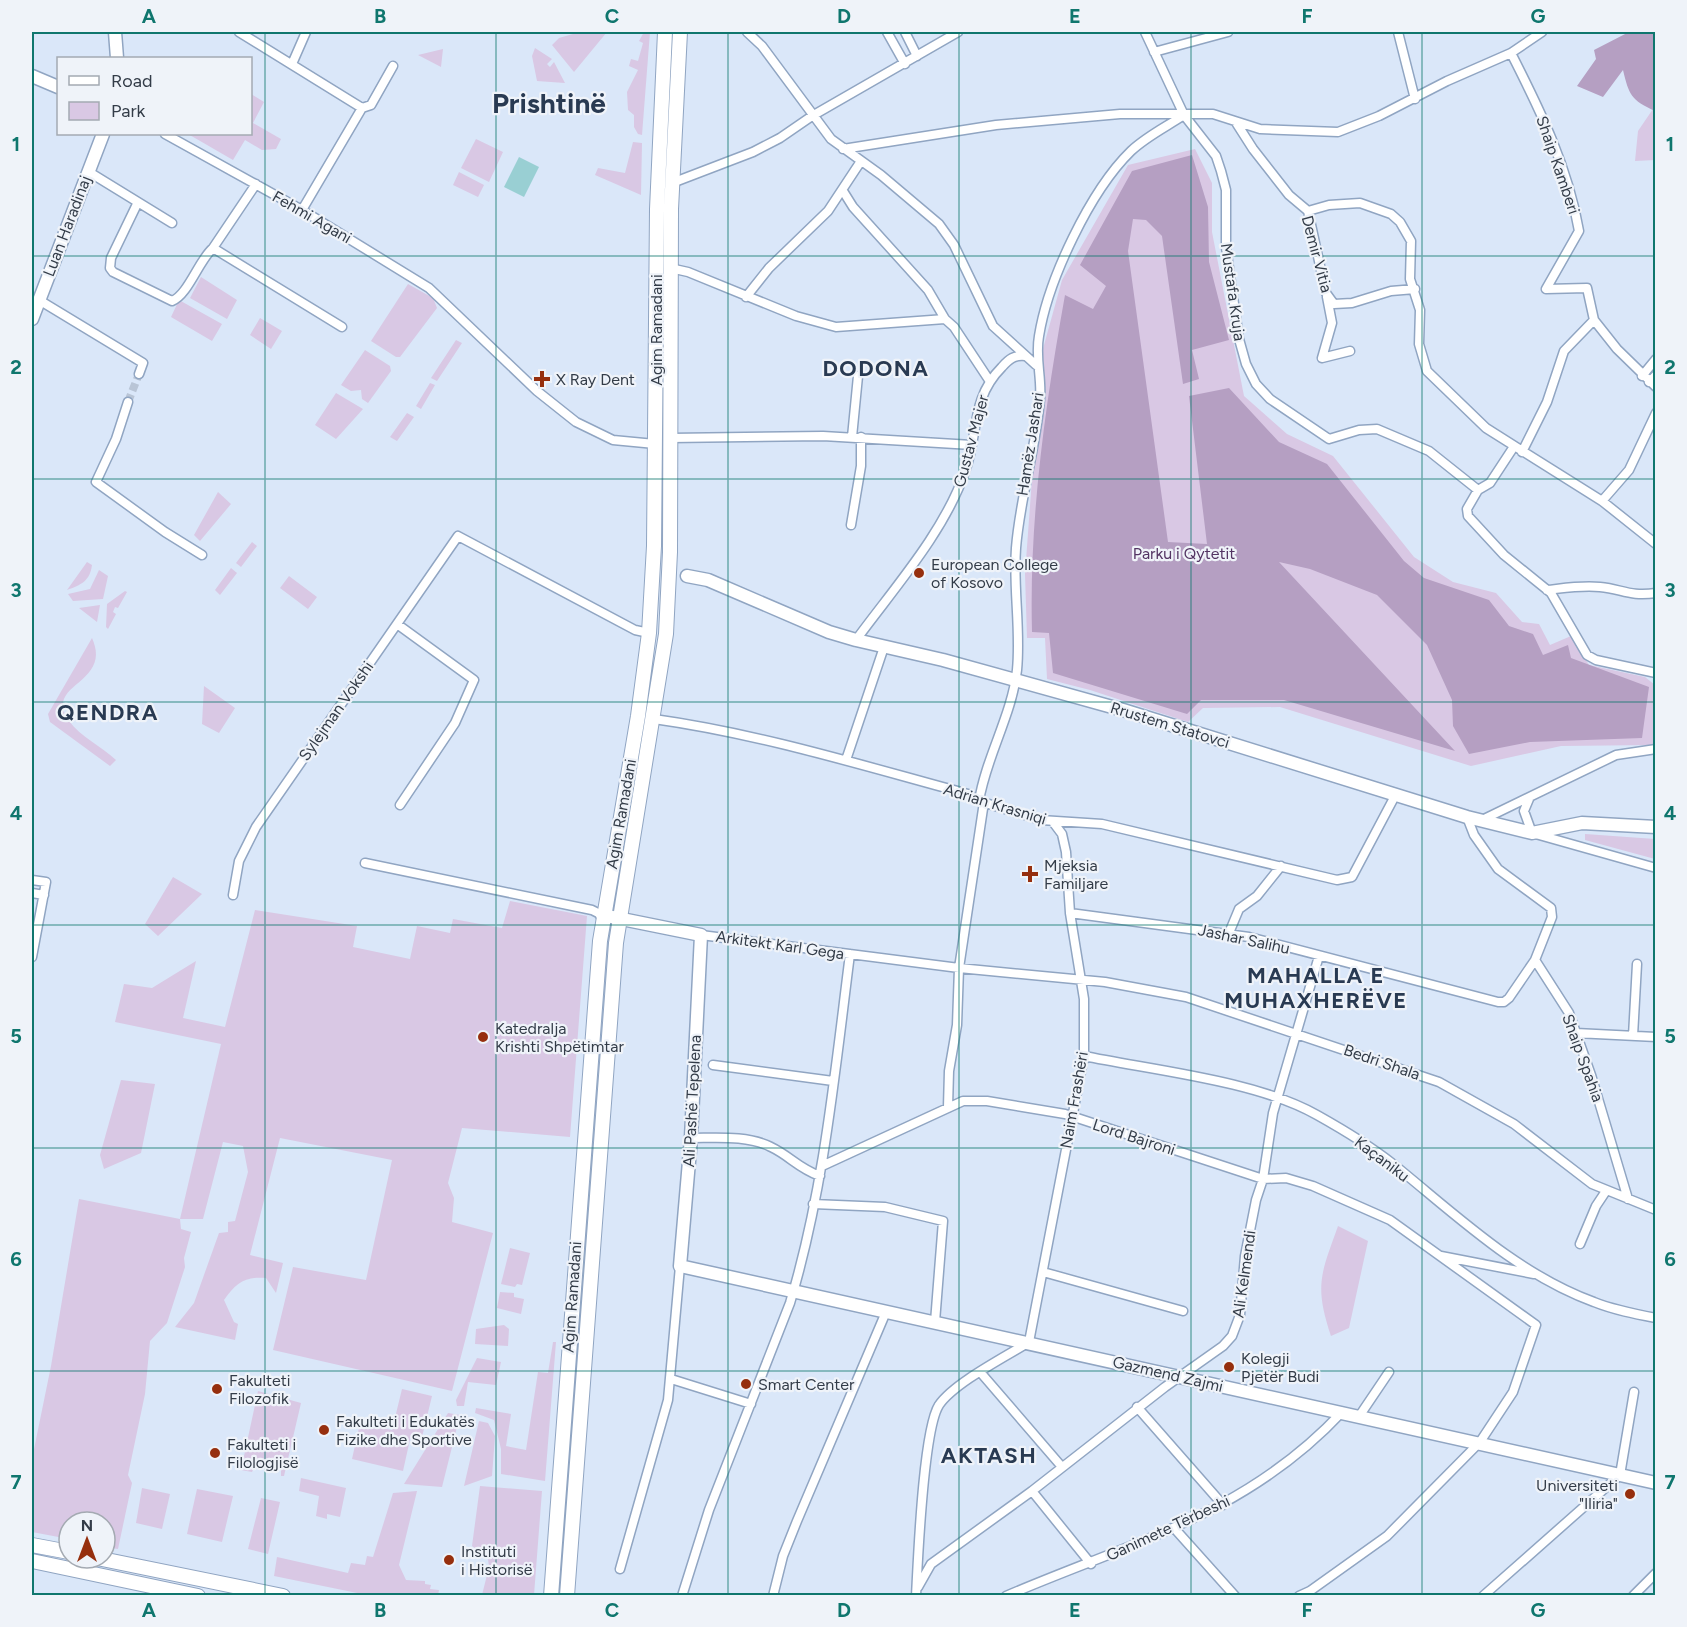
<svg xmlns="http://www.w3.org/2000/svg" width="1687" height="1627" font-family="Figtree,sans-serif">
<rect width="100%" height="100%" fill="#dae7f9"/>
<path fill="#d9c8e4" d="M580,32H607L574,72L552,45L559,38Z
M644,32H650L642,135L638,134L634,127V115L628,110L627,92L638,70L629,66L631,59L638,61L643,43L639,41Z
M535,48L552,59L547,64L550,67L554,62L565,83L537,81L532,56Z
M443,49L441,67L418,55Z
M251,94L264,102L253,123L281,139L276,149L262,150L245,140L233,160L188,134H250Z
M1655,106V160L1635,161L1638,131Z
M476,139L503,152L489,182L461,168Z
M633,142L642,143L641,195L595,175L598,168L625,173Z
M1195,149L1212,183V232L1244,396L1287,434L1333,456L1414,557L1453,582L1496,593L1522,622L1539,624L1550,645L1571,636L1589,665L1645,677L1655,685L1653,745L1561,746L1471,766L1280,707L1203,708L1188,722L1090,690L1047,679L1045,638H1027L1025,574L1041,356L1062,280L1128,165Z
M459,172L484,185L478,197L453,185Z
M201,277L237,300L227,319L190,298Z
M408,284L433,298L437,308L400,357H396L371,341Z
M179,300L222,324L212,341L171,317Z
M260,318L282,331L271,349L250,335Z
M456,340L462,343L437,381L431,378Z
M365,350L390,366L391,371L368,403L362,399L361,390L351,391L341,385Z
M430,383L435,385L421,409L416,406Z
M336,393L363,409L336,439L315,425Z
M407,413L414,417L397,441L390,437Z
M218,492L231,504L200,541L194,535Z
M252,542L257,546L241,567L236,563Z
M87,562L92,565C90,581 81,585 67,590Z
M231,568L237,573L220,595L215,590Z
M99,570L108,576L103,599L73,601L68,594L90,589Z
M289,576L317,597L308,609L280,588Z
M125,591L127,592L118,608L115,607L113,612L116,614L108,629L106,627L107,604Z
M100,605L97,622L79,608Z
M92,638C113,685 42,683 69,721C81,737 101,746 116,760L110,766L50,722L48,714Z
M204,686L235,708L219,733L202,724Z
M1585,834L1655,839V859L1585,840Z
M173,877L202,894L158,936L145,924Z
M510,901L587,916L570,1137L462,1128L448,1183L454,1198L452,1222L493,1233L452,1391L273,1350L293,1267L366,1280L392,1160L280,1138L250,1255L283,1263L276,1293L266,1278C245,1276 236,1283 224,1300L234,1322L238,1324L235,1340L175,1327L194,1303L219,1233L228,1232V1222L235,1221L248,1172L243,1146L223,1142L203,1219H180L181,1229L191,1232L184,1258L185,1267L167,1323L150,1341L145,1394L128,1475L132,1483L118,1549L105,1547V1522H69V1539L32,1532V1459L51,1366L79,1199L180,1219L221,1044L115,1022L124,984L152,988L196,961L183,1018L225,1027L255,910L357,926L353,947L410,959L417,926L450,933L453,919L502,928Z
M121,1080L155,1084L141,1153L104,1169L100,1155Z
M1338,1226L1368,1241L1349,1328L1331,1336C1314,1285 1321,1274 1338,1226Z
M510,1248L530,1253L522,1285L517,1284L515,1287L501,1284Z
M500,1292L514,1293V1297L524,1299L521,1314L497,1308Z
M504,1325L509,1329L508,1346L475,1344L476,1329Z
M553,1342H556L545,1481L501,1474V1449L494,1420L475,1413L476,1408L511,1414L506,1446L526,1450L538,1372L548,1373Z
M477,1358L501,1362L496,1385L468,1382L464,1406H457L456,1400Z
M402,1389L432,1396L422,1437L411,1435L403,1471L352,1459L360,1423L392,1430Z
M258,1391L301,1403L284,1476H281V1470L255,1465L252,1472L241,1470Z
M448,1413L460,1415L442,1487L404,1484Z
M479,1421L488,1423L495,1436L492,1476L464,1486Z
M301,1478L346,1488L340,1517L327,1514V1519L316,1516L319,1496L299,1491Z
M480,1486L542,1491L534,1595H482L489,1567L488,1559L472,1546Z
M142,1488L170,1494L162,1529L136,1523Z
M197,1489L233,1496L222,1542L187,1534Z
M417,1491L399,1565L406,1580L425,1581V1584L431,1585L430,1589L439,1590L438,1595H367L274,1576L277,1557L348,1573L351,1563L365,1565L367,1556L373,1557L393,1493Z
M261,1498L280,1502L268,1554L248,1549Z"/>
<path fill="#b59fc2" d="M1629,32H1655V111C1631,100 1629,95 1623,70L1603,97L1577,86L1596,59L1594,50Z
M1192,155L1208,207L1209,262L1229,340L1192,350L1199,379L1183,384L1162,236L1146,220L1133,219L1128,251L1168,542L1207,544L1189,396L1229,388L1279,442L1327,464L1404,561L1424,578L1489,600L1509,626L1533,634L1543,655L1568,645L1571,658L1649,687L1642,738L1530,742L1469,754L1453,726L1452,700L1427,645L1377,595L1310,569L1279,562L1455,751L1284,700H1201L1187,714L1053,673L1049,633L1032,632C1029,519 1045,406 1065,295L1093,309L1106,286L1080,265L1132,171Z"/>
<path fill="#99cfd3" d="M519,157L539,167L524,197L504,187Z"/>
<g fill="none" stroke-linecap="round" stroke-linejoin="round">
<path stroke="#b9c5d6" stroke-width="8" stroke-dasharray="8 4" stroke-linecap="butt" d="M128,402L139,374"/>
<g stroke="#90a5c2" stroke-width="11">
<path id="street" d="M239,32L362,108
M747,32L762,46L831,139L881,175L939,224L954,245L993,326L1036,365
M887,32L905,64
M905,32L917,56
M1145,32L1184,115L1216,156L1221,171L1226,190V247L1239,339L1246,364L1256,384L1270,399L1329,439L1359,430L1377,429L1429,451L1478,490
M1398,32L1415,99
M1154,52L1228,32
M1511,53C1540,110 1568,167 1579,231L1546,289L1587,288L1594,320L1617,349L1656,387
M292,64L306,32
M1237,124L1253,149L1289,195L1308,211L1326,293L1334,304L1352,303L1391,291L1415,289
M165,134L302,210L429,288L537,391L576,422L613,440L655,444
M843,149L996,125L1120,114H1213L1260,129L1338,132L1379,116L1447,81L1511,53L1542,32
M89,172L172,223
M672,183L753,152L780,138L812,116L958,32
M843,191L853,207L928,290L945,319L954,327L989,380
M138,202L111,258L110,268L113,272L172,301C188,295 199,260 213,248L342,327
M302,210L362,108L371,105L393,66
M1308,211L1329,205L1360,203L1391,214L1400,222L1411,241L1410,279L1420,310L1419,344L1427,371L1486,428L1602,501L1656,544
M213,248L256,184
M670,268L688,272L796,316L836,327L945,319
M746,297L769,268L828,211L861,161
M1327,297L1332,323L1322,358L1350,351
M39,300L143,363L139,374
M1642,376L1656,359
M1649,382L1656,375
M128,402L116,439L96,482L165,532L202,555
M852,437L858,376
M670,438L823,436L972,445
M1522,452L1547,402L1564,351L1594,320
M1478,490L1467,509L1468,516L1504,555L1551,593L1587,655L1596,660L1656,673
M1478,490L1490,483L1513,448
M1602,501L1629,470L1656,413
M851,525L861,466V437
M1547,590C1565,588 1582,585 1600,587C1622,589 1630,597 1656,593
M397,624L474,680L455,723L400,805
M856,640C894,588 943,534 965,472C979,434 970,399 1002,367C1009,359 1014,355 1025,356
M654,719C761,734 864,766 968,794L979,801L1041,820L1102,824L1337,880L1352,877L1396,794
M846,760L884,647
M1529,799L1524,811L1532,833L1656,868
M979,801C986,757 1012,715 1017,670C1021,630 1013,588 1016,548C1020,497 1036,449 1040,399C1042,378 1035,358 1039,336C1048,280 1090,191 1131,151C1147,136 1166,127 1184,115
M1467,817L1474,835L1498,869L1551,908L1552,917L1535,960L1569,1013L1591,1075L1628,1199
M1482,820L1616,755L1656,749
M365,863L592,910L602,915
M32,880L46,882L32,957
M32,893L44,895
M233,895L239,861L256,827L458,536L635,630L649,633
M1070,913L1249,937L1498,1002H1504L1509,998L1535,960
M1229,933L1239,909L1257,896L1281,866
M701,935L959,968L1105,982L1186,997L1439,1082L1514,1124L1592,1184L1656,1210
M1576,1033L1656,1037
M1633,1036L1637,964
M1084,1056C1152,1070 1258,1081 1317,1115C1342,1129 1369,1145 1393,1164C1455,1214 1517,1274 1594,1302C1614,1310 1635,1314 1656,1318
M713,1065L833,1081
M948,1107L949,1071L957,1025L959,968L984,802
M691,1138C716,1138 748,1135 771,1147C790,1156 798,1168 820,1176
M822,1166L963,1101H987L1065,1114L1263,1179L1286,1178L1313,1186L1390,1220L1536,1325L1513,1392L1480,1442L1387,1536L1310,1591L1299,1596
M813,1204L885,1207L943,1221L935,1322
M1580,1244L1596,1206L1606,1191
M1441,1256L1534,1274
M1043,1272L1183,1311
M981,1373L1062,1467
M671,1379L751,1404
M1137,1407L1223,1505
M1360,1415L1389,1372
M1032,1491L1091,1564
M1175,1529L1235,1596
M620,1569L668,1400L680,1266
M918,1587L931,1564L1032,1491L1165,1387L1223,1346L1232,1336L1240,1315L1245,1256L1256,1200L1263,1179L1273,1113L1319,956
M682,1596L709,1510L790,1303C824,1190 835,1071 850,954
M773,1596L783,1556L797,1521L886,1312
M916,1596C918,1560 923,1430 939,1405C954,1383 1005,1357 1029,1342L1084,1056V999L1070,913L1066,852L1062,834L1053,822
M1006,1596C1129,1543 1246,1515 1342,1412
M1483,1596L1620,1475L1634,1392
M1633,1596L1656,1573"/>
</g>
<g stroke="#90a5c2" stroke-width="15">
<path id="secondary" d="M115,32L117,58
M32,76L58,87
M32,319L103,134
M687,576L708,580L829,632L856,640L943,660L1123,710L1467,817L1532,833L1582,823L1656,827
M602,915L701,935L691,1138L680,1266L1656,1483"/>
</g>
<g stroke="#90a5c2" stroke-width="16">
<path id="primary" d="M32,1545L69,1552
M97,1558L283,1596
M32,1561L198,1596
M551,1596L600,941L638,716L649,633L654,546L657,209L665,32
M567,1596L616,943L666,634L670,552L671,209L680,32"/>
</g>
<use href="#street" stroke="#fff" stroke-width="8"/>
<use href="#secondary" stroke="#fff" stroke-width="12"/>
<use href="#primary" stroke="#fff" stroke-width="14"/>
</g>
<path fill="none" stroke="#0f766e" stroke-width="1.5" stroke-opacity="0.55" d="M265,32V1596M496,32V1596M728,32V1596M959,32V1596M1191,32V1596M1422,32V1596M32,256H1656M32,479H1656M32,702H1656M32,925H1656M32,1148H1656M32,1371H1656"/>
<g fill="#962f0e" stroke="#eff3f9" stroke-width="2">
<path d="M539 370h6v6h6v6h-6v6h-6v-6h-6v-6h6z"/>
<circle cx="919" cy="573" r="6"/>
<path d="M1027 865h6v6h6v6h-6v6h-6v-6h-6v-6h6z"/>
<circle cx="483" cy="1037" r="6"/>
<circle cx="1229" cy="1367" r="6"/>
<circle cx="746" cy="1384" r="6"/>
<circle cx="217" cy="1389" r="6"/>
<circle cx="324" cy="1430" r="6"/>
<circle cx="215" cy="1453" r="6"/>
<circle cx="1630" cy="1494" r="6"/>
<circle cx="449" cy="1560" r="6"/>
</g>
<g text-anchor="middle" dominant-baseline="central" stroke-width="4.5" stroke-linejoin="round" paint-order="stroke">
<g font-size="16" fill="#333c48" stroke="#eff3f9">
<text transform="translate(1558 165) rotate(71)">Shaip Kamberi</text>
<text transform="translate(312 217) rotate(30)">Fehmi Agani</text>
<text transform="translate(67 226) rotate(-69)">Luan Haradinaj</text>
<text transform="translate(1317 254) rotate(75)">Demir Vitia</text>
<text transform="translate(1233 292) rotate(82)">Mustafa Kruja</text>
<text transform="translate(656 330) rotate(-90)">Agim Ramadani</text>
<text transform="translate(971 441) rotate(-75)">Gustav Majer</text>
<text transform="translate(1030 444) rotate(-81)">Hamëz Jashari</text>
<text transform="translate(336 711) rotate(-55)">Sylejman Vokshi</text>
<text transform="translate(1170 725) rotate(17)">Rrustem Statovci</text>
<text transform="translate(995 804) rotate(17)">Adrian Krasniqi</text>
<text transform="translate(621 814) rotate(-80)">Agim Ramadani</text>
<text transform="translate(1244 939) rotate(12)">Jashar Salihu</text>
<text transform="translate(780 945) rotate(8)">Arkitekt Karl Gega</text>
<text transform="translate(1583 1058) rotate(70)">Shaip Spahia</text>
<text transform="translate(1382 1062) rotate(19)">Bedri Shala</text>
<text transform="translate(1074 1100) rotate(-80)">Naim Frashëri</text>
<text transform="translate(692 1101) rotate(-87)">Ali Pashë Tepelena</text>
<text transform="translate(1134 1137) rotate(18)">Lord Bajroni</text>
<text transform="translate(1382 1159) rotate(37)">Kaçaniku</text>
<text transform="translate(1244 1274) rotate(-82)">Ali Kelmendi</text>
<text transform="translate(572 1297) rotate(-86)">Agim Ramadani</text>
<text transform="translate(1168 1374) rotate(13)">Gazmend Zajmi</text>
<text transform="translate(1168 1528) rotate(-25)">Ganimete Tërbeshi</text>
</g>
<g font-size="16" fill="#333c48" stroke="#eff3f9" text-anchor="start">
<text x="556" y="379">X Ray Dent</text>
<text x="931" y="564">European College<tspan x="931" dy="18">of Kosovo</tspan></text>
<text x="1044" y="865">Mjeksia<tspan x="1044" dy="18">Familjare</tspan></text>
<text x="495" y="1028">Katedralja<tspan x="495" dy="18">Krishti Shpëtimtar</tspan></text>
<text x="1241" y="1358">Kolegji<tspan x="1241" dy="18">Pjetër Budi</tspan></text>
<text x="229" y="1380">Fakulteti<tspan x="229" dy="18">Filozofik</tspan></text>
<text x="758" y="1384">Smart Center</text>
<text x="336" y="1421">Fakulteti i Edukatës<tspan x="336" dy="18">Fizike dhe Sportive</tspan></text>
<text x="227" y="1444">Fakulteti i<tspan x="227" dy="18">Filologjisë</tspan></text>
<text x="1618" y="1485" text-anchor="end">Universiteti<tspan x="1618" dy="18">"Iliria"</tspan></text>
<text x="461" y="1551">Instituti<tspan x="461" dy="18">i Historisë</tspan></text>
</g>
<g font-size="16" fill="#533463" stroke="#eff3f9">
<text x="1184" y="553">Parku i Qytetit</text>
</g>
<g font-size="22" font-weight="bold" letter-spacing="1.5" fill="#293a52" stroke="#eff3f9">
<text x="876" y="368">DODONA</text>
<text x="108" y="712">QENDRA</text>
<text x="1316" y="975">MAHALLA E<tspan x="1316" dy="25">MUHAXHERËVE</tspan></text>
<text x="989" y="1455">AKTASH</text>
</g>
<g font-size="28" font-weight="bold" fill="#293a52" stroke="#eff3f9">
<text x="549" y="103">Prishtinë</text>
</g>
</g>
<rect width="1687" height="1627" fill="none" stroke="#eff3f9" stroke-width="66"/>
<rect x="57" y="57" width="195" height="78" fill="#eff3f9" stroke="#a4aab2" stroke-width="1.5"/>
<rect x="69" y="76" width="30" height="9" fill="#ffffff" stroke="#a4aab2" stroke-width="1.5"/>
<text x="111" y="87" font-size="18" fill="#333c48">Road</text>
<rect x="69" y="102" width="30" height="18" fill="#d9c8e4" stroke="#a4aab2" stroke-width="1.5"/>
<text x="111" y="117" font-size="18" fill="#333c48">Park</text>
<g transform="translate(87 1540)"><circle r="28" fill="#eff3f9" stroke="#a4aab2" stroke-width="1.5"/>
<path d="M0-4.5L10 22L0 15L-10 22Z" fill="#962f0e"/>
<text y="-9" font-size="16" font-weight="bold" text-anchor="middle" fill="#333c48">N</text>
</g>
<rect x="33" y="33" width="1621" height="1561" fill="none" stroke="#0f766e" stroke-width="2"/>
<g font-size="20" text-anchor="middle" font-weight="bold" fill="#0f766e">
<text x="149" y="23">A</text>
<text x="380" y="23">B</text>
<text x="612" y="23">C</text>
<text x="844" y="23">D</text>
<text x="1075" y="23">E</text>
<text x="1307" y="23">F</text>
<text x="1538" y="23">G</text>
<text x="16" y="151">1</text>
<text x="1670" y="151">1</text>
<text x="16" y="374">2</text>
<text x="1670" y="374">2</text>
<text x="16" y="597">3</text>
<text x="1670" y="597">3</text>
<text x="16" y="820">4</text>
<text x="1670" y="820">4</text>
<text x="16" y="1043">5</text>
<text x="1670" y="1043">5</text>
<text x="16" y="1266">6</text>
<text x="1670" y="1266">6</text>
<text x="16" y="1489">7</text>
<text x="1670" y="1489">7</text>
<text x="149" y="1617">A</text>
<text x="380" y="1617">B</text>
<text x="612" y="1617">C</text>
<text x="844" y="1617">D</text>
<text x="1075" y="1617">E</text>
<text x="1307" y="1617">F</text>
<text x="1538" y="1617">G</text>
</g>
</svg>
